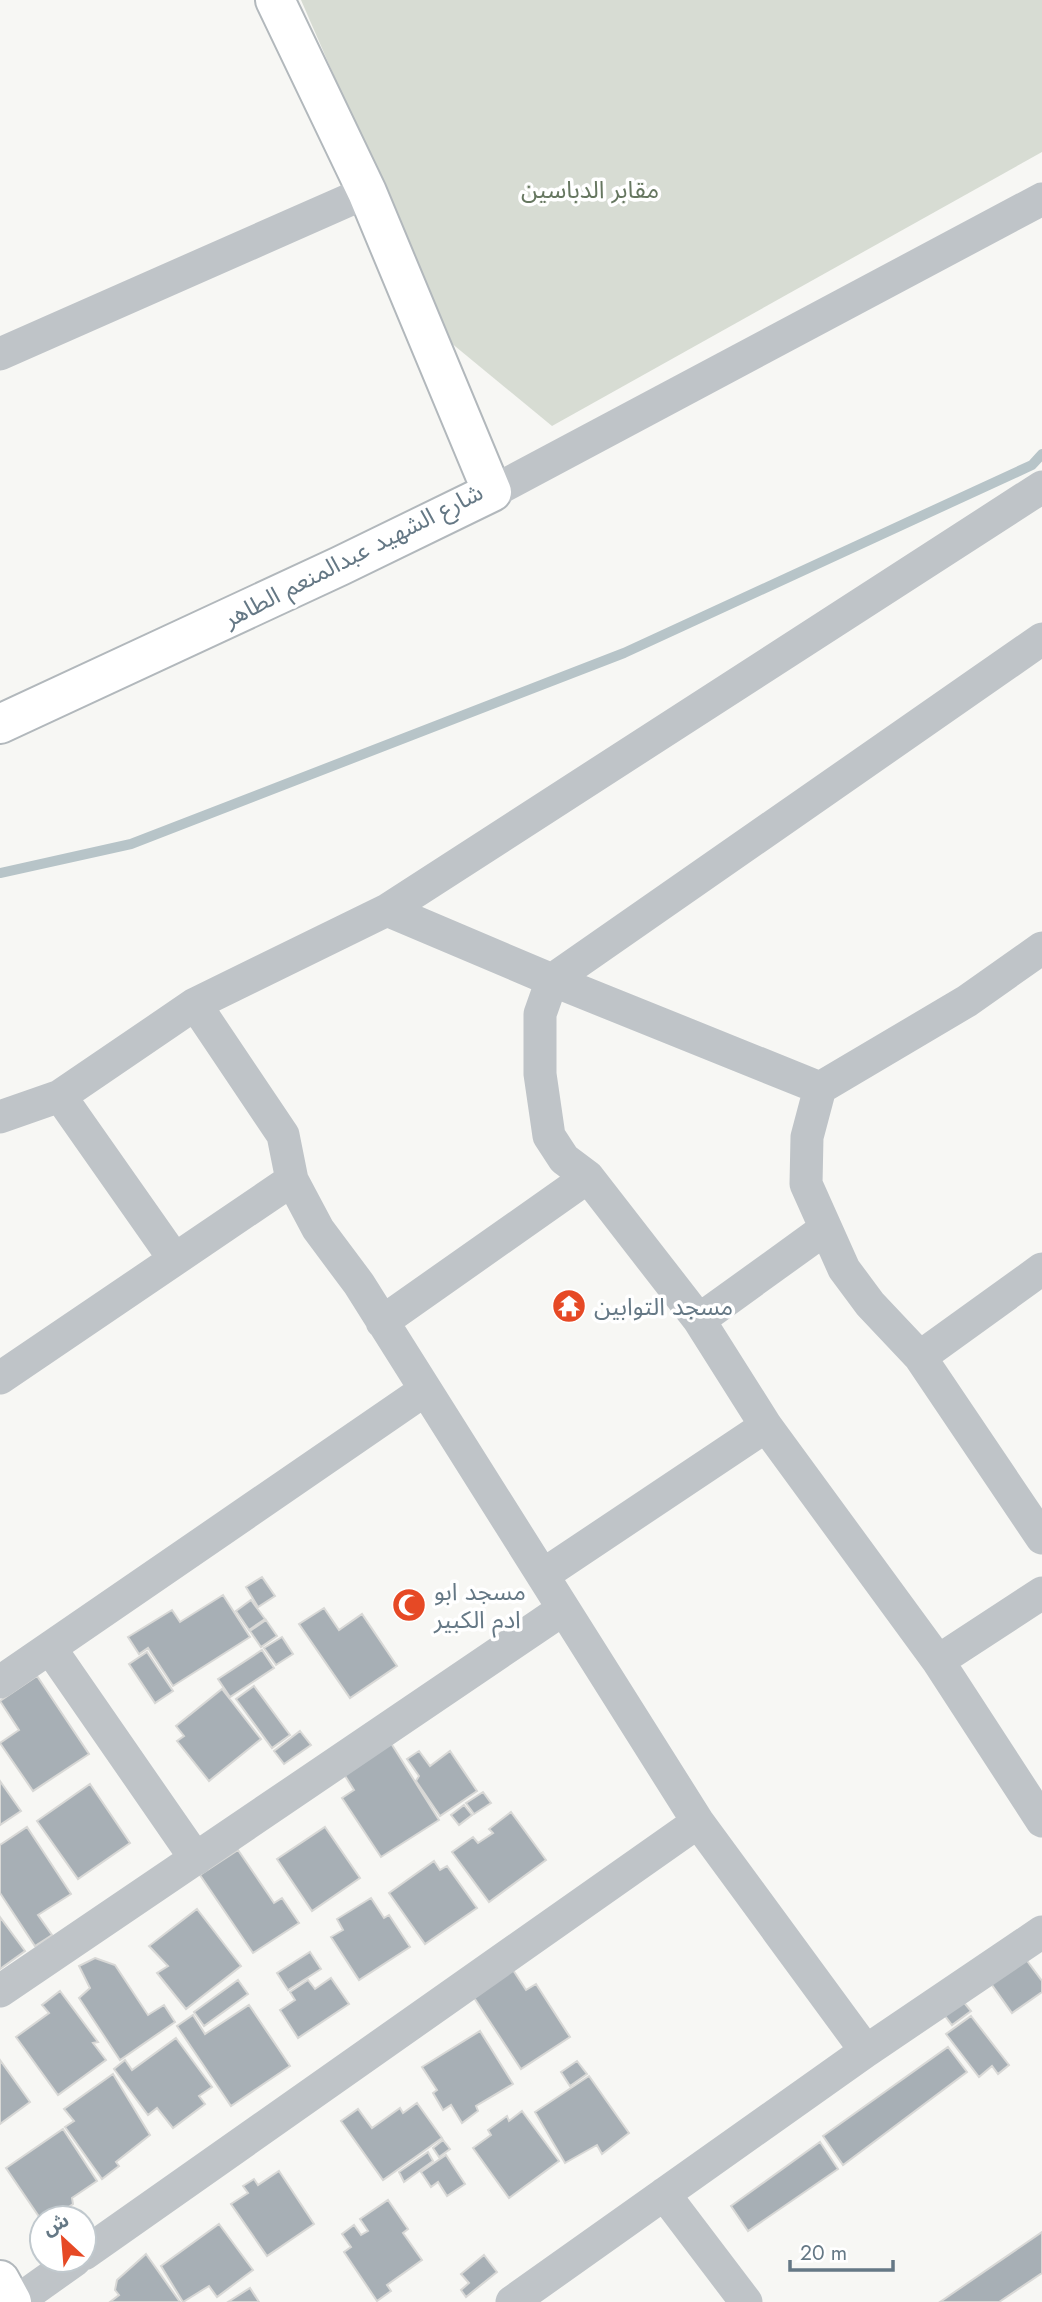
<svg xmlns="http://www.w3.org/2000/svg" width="1042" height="2302" font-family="Jost,'Noto Sans Arabic',sans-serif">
<rect width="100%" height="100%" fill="#f7f7f4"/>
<path fill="#d7dcd3" d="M301,0H1042V152L552,426L450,342Z"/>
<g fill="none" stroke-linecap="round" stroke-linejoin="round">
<path stroke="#b7c4c8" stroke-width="10" d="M0,873L131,844L624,653L1032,465L1042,454"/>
</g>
<path fill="#a7afb5" stroke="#d8d8d6" stroke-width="2" d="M262,1577L275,1596L258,1607L246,1587Z
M223,1595L250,1637L173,1686L148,1648L139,1654L128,1637L172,1610L180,1622Z
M251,1600L265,1619L249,1630L236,1611Z
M324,1608L339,1630L362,1614L397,1666L350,1698L299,1624Z
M266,1620L277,1636L261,1647L250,1631Z
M282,1637L293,1654L276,1665L264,1648Z
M262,1650L274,1668L230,1697L218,1679Z
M147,1652L173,1691L155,1703L129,1664Z
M37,1676L89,1754L33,1791L0,1743L19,1730L0,1701Z
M254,1686L290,1735L272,1748L236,1699Z
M222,1689L261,1739L209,1781L177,1741L184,1736L176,1726Z
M300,1731L311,1745L284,1764L274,1751Z
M389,1740L439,1820L381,1857L342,1798L354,1790L342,1771Z
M419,1751L430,1766L450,1751L477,1791L440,1816L416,1781L419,1776L407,1759Z
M0,1781L21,1811L0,1825Z
M90,1784L130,1843L78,1879L37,1821Z
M483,1792L491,1803L474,1814L466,1803Z
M464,1805L472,1815L459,1825L451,1815Z
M511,1812L546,1860L489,1902L452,1852L473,1837L478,1843L493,1833L489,1829Z
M27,1827L71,1894L38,1915L52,1935L35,1946L0,1893V1845Z
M325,1827L360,1878L312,1911L277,1859Z
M238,1850L274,1903L282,1898L299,1923L253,1953L200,1875Z
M434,1861L440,1870L447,1866L477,1908L425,1944L389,1893Z
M371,1898L384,1918L389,1915L410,1947L359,1980L331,1937L343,1930L337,1919Z
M197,1909L241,1966L186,2009L157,1973L168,1966L149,1946Z
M0,1917L25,1951L0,1969Z
M310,1952L321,1969L288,1990L277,1973Z
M1022,1954L1042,1981V1992L1012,2013L987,1978Z
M95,1958L115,1965L148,2015L164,2005L175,2022L120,2060L79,1998L90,1988L79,1966Z
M511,1967L526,1990L536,1984L570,2037L521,2069L471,1993Z
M331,1978L349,2004L298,2038L280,2010L295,2000L290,1992L308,1980L315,1989Z
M238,1980L248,1994L204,2026L194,2012Z
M60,1991L98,2042L93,2043L106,2060L58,2095L16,2037L49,2013L42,2005Z
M957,1994L971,2011L952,2025L939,2008Z
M249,2005L290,2066L231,2106L177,2026L193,2015L205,2034Z
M971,2016L1009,2065L998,2074L992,2066L979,2077L946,2034Z
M480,2031L513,2084L476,2106L478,2111L462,2123L451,2105L443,2110L433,2093L437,2090L422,2067Z
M176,2038L212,2087L199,2096L205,2104L173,2128L157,2108L148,2115L114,2069L125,2060L132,2070Z
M948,2047L967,2072L843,2165L823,2136Z
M0,2060L30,2102L0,2124Z
M577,2061L587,2074L570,2086L561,2072Z
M113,2074L150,2135L116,2162L119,2166L102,2179L65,2127L74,2121L64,2109Z
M589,2076L629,2133L602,2154L597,2145L565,2163L535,2112Z
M417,2103L442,2138L383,2180L341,2121L358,2109L372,2128L400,2108L403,2113Z
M522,2111L559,2161L509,2198L473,2148L491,2135L488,2130L507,2116L509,2121Z
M63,2129L97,2181L72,2198L73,2204L60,2213L64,2218H42V2221L6,2168Z
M443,2140L450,2149L439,2157L433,2148Z
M820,2142L838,2169L748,2231L731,2206Z
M428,2152L433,2161L404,2182L399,2172Z
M446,2155L465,2184L447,2196L438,2182L431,2187L421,2172Z
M279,2171L314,2224L267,2256L231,2204L248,2193L243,2186L254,2179L258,2185Z
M388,2200L408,2229L403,2233L422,2260L387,2285L391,2291L377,2301L344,2252L351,2247L342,2234L354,2225L361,2235L368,2231L360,2219Z
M219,2224L253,2270L217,2297L209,2286L183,2302L161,2266Z
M1042,2232V2273L999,2302H940Z
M146,2254L180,2302H110L119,2295L115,2290L117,2280Z
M484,2255L497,2272L466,2297L461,2290L469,2283L461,2274Z
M250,2288L259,2302H228Z"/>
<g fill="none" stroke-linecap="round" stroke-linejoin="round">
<g stroke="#b2b8bc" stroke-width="42">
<path id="secondary" d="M0,724L340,566L492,492L367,192L275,0
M0,2280L12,2302"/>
</g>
<path stroke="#bfc4c8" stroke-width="33" d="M0,354L367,192
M492,492L1042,199
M387,910L552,980L540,1014V1074L549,1136L564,1159L588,1177L699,1320L766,1426L938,1661L1042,1821
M552,980L1042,639
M552,980L820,1088L967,1001L1042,948
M195,1004L283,1135L292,1180
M820,1088L807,1137L806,1184L844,1269L870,1304L920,1357L1042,1538
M60,1096L173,1257
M0,1117L60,1096L195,1004L387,910L1042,487
M699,1320L825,1229
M382,1322L588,1177
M920,1357L1042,1269
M0,1378L292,1180L318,1229L359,1284L698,1822L866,2051
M543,1575L766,1426
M50,1648L196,1859
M938,1661L1042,1593
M0,1682L425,1390
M0,1991L562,1610
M664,2194L746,2302
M84,2254L698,1822
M16,2302L75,2260
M512,2302L866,2051L1042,1932"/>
<use href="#secondary" stroke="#fff" stroke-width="38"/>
</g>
<defs>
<g id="temple-disc" transform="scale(1.75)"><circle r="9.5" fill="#e64925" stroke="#fff"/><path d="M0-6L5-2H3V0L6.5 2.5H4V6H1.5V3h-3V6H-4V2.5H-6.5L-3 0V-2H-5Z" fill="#fff"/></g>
<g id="mosque-disc" transform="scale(1.75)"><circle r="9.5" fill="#e64925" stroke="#fff"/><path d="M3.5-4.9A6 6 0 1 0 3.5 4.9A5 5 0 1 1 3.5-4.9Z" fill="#fff"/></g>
</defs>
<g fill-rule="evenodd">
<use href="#temple-disc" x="569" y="1306"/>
<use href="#mosque-disc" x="409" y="1605"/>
</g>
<g text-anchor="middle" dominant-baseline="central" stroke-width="7" stroke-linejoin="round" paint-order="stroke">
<g font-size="24" fill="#667760" stroke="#fff">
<text x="590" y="189">مقابر الدباسين</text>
</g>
<g font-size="24" fill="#657885" stroke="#fff">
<text transform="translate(353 555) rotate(-27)">شارع الشهيد عبدالمنعم الطاهر</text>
</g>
<g font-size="24" fill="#657885" stroke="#fff" text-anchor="start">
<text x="594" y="1306">مسجد التوابين</text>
<text x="434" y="1591">مسجد ابو<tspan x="434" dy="28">ادم الكبير</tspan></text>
</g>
</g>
<g transform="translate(63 2239) rotate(334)"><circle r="33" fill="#ffffff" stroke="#c1c9ce" stroke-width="2"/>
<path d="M0-5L12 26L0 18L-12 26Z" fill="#e64925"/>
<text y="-10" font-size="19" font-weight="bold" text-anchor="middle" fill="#657885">ش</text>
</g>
<path d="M790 2260v10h103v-10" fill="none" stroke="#657885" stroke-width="3.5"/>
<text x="800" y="2260" font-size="21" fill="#657885" stroke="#ffffff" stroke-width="5" paint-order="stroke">20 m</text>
</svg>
